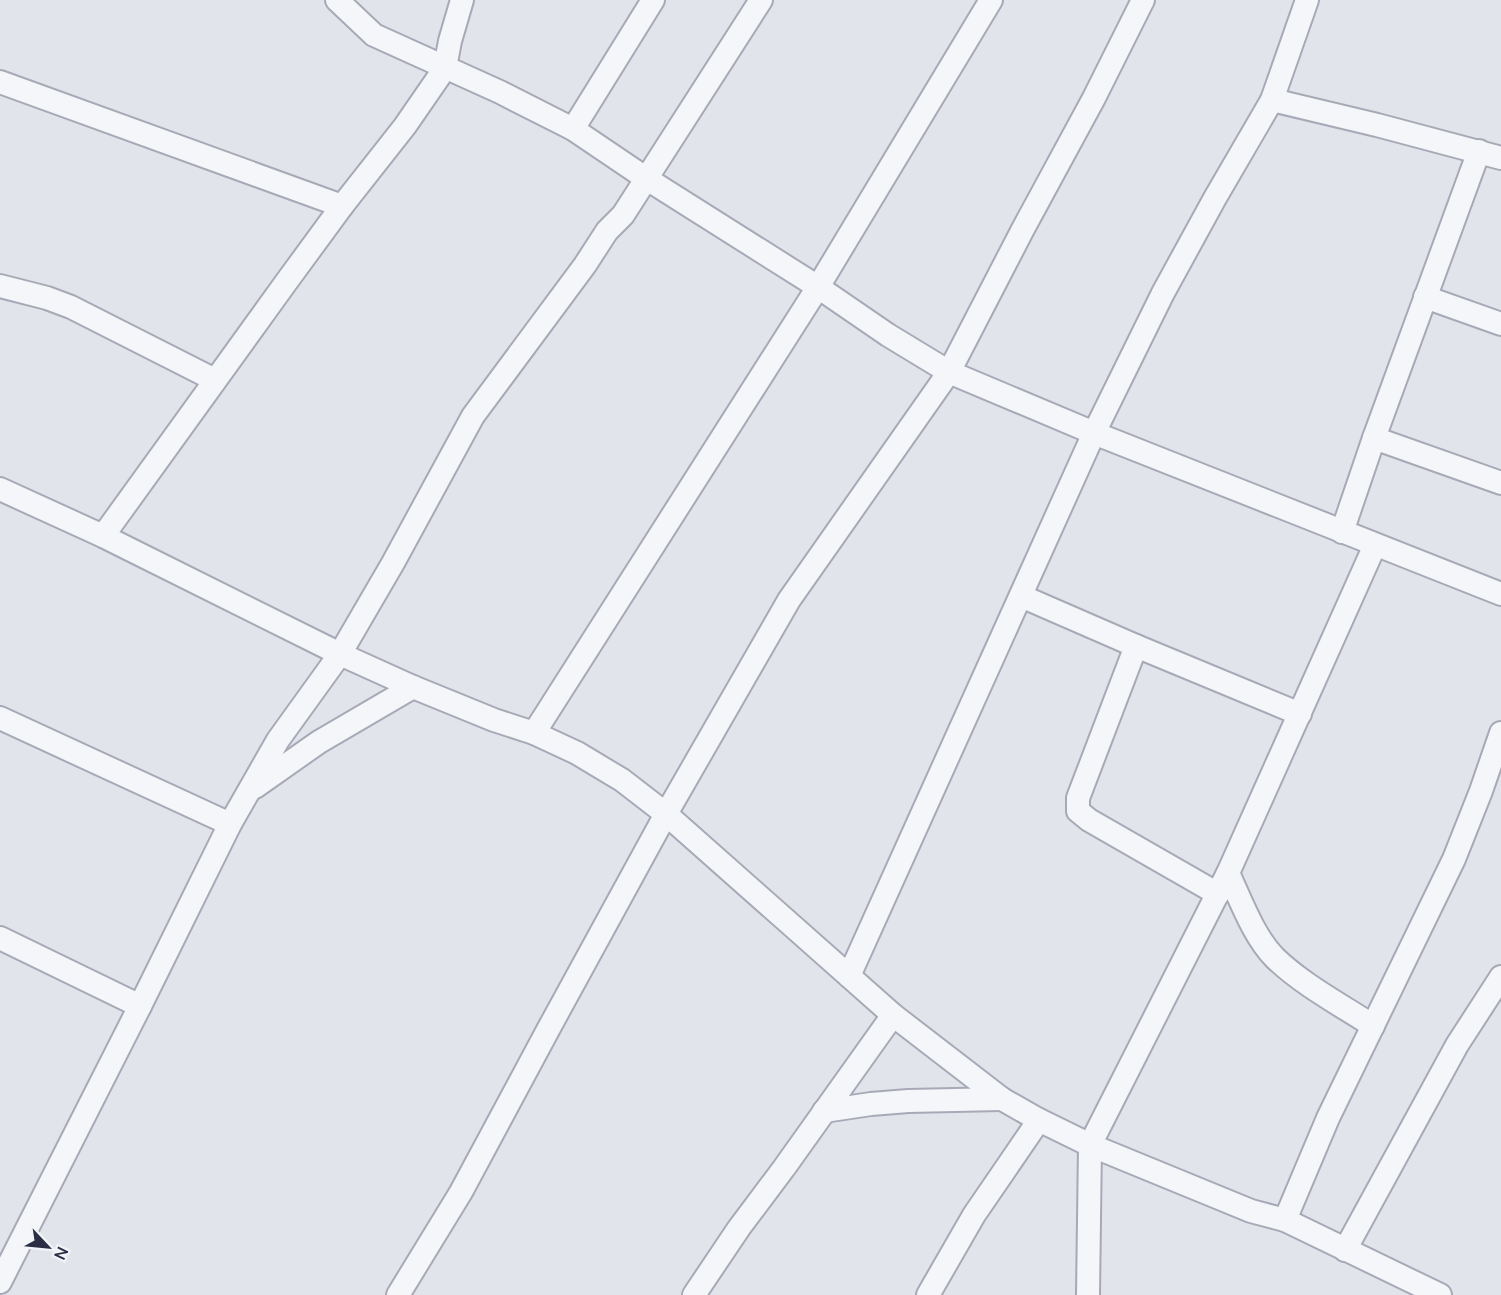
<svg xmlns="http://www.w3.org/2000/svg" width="1501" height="1295" font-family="'Nunito Sans',sans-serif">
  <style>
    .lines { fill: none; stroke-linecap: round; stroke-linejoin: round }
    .minor-casing { stroke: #a7aab6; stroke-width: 26 }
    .minor { stroke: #f5f6f9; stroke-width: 22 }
  </style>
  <rect width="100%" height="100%" fill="#e2e4eb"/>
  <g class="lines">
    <g class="minor-casing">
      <g id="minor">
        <path d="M337,0L374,35L500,92L573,129L647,179L818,287L888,335L949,372L1094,433L1501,594"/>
        <path d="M0,82L342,206"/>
        <path d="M1272,100L1377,125L1501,158"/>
        <path d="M573,129L653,0"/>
        <path d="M0,286L47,298L71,307L215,380"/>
        <path d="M1425,297L1501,324"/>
        <path d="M1374,438L1501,483"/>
        <path d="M0,489L103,536L340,654L413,687L494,720L534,733L577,753L622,780L666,814L893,1015L1002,1099L1039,1120L1090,1145L1251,1211L1285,1220L1440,1295"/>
        <path d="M1342,532L1374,438L1479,151"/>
        <path d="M103,536L287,281L342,206L405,126L445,68L450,41L462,0"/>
        <path d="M1021,596L1136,646L1300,714"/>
        <path d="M1136,646L1078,798V811L1089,820L1218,894"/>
        <path d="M0,718L230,824"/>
        <path d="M534,733L818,287L991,0"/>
        <path d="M255,787L319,742L413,687"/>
        <path d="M1228,873C1241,901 1254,937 1275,958C1303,985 1341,1005 1373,1026"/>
        <path d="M0,938L140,1006"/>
        <path d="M849,976L1094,433L1163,293L1215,198L1272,100L1307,0"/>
        <path d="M824,1111L871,1104L908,1101L1002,1099"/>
        <path d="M1285,1220L1328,1118L1454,859L1481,791L1501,733"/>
        <path d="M1345,1250L1457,1045L1501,977"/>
        <path d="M0,1282L140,1006L230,824L278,740L340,654L393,563L473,416L585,265L607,231L623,215L761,0"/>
        <path d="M398,1295L461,1192L549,1028L666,814L789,600L949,372L1023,229L1094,98L1143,0"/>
        <path d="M694,1295L739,1228L784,1168L893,1015"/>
        <path d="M928,1295L974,1215L1039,1120"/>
        <path d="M1088,1295L1090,1145L1228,873L1375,545"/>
      </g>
    </g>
    <use href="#minor" class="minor"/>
  </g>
  <g transform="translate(48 1247) rotate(116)" stroke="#f2f4f8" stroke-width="4.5" paint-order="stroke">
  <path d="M0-4.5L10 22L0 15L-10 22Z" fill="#2a2e44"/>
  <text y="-9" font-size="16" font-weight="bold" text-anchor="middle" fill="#2a2e44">N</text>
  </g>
</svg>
